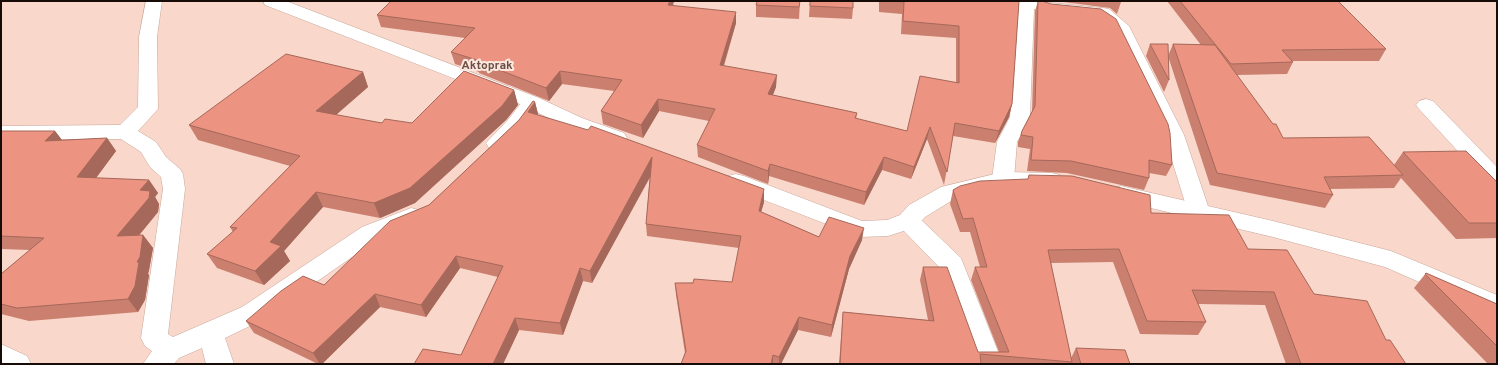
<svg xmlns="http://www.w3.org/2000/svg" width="1498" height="365" font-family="Overpass,sans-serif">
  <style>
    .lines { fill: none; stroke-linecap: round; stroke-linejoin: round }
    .street-casing { stroke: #c8a89b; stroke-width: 1 }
    .secondary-casing { stroke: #c8a89b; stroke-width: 1 }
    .street { fill: #fff; fill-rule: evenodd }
    .secondary { fill: #fff; fill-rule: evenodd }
    .wall { fill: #cb7f6f }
    .shaded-wall { fill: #a5685a }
    .building { fill: #ec9481; stroke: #a5685a }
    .labels { text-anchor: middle; stroke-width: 4; stroke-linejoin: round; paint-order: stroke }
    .quarter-label { font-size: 12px; font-weight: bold; fill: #6c5045; stroke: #fce8df }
  </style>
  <rect width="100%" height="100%" fill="#f9d7ca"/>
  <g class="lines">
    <g class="street-casing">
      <g id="street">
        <path d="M146,1H162L157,37L158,109L138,131L156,142L166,157L180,169L183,174L185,189L168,334L173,337L242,307L362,227L411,208L419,210L422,216L419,222L378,239L260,321L225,338L234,364H206L202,348L179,358L174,364H143L152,351L145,346L141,338L163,189L161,177L150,167L141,152L121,139L1,140V126L120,125L138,107L139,37Z"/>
        <path d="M1018,1H1043L1050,3L1103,8L1109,9L1129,26L1184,135L1210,212L1207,218L1199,220L1191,218L1188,212L1164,135L1113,29L1098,18L1048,13L1034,9L1030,117L1017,142L1014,179L1011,184L1003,186L995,184L992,179L997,142L1010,117Z"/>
        <path d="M532,96L539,98L542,102C533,115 517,139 504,147C499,150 494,149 489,148L486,143L507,121L525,98Z"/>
        <path d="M1426,99L1433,101L1497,167V187L1489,185L1419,109L1416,105L1419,101Z"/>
        <path d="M908,213L916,215L961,258L1003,364H975L941,269L900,227L896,221L900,215Z"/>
        <path d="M1,344L27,356L31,364H1Z"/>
      </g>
    </g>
    <g class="secondary-casing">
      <g id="secondary">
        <path d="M263,1H286L539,98L582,118L624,133L627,138L624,143L617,145L568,128L525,106L265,5Z"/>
        <path d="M1003,172L1052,173L1060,175L1063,180L1060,185L1052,187L1003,186L956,198L925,217L916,227L888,236L860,237L728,186L725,181L728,176L736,174L744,176L862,221L887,220L900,215L909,205L941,187Z"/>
        <path d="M1121,186L1273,221L1391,251L1497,295V316L1385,267L1273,237L1113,199L1110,194L1113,189Z"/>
      </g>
    </g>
    <use href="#street" class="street"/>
    <use href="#secondary" class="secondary"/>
  </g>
  <g class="wall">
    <path d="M391,1H674L673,6L736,23L724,66L776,87L773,95L857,113L856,119L907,131L956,82V38L901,34L902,14L879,12V1H1019L1012,104L1009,117L995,143L953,136L944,185L927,139L911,179L882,170L864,205L769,176L768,184L698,157L697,145L709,121L659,111L643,138L603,124L601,111L614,91L562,84L549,101L479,73V72L455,64L451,52L465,38L381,27L377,15Z"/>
    <path d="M800,1L799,19L756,17V5Z"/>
    <path d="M810,1L853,8L852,19L809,17Z"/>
    <path d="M1038,1L1172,165L1166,176L1149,173V178L1144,190L1067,173L1027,171L1030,149L1018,147V142L1022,131L1032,112L1035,11Z"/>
    <path d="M1056,1H1121V2L1117,14L1110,8Z"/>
    <path d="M1167,1H1338L1386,49L1379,61H1292L1293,62L1287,74L1237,75L1283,138L1394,165L1403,152L1497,182V238L1456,239L1401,178L1394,188L1330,189L1333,195L1325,208L1210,185L1168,56L1173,44L1201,45Z"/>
    <path d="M1150,44L1169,80L1164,92L1146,56Z"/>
    <path d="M363,72L368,87L336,115L382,123H412L514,90L518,105L506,120L415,203L380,218L323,207L284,251L290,261L264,285L217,268L207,254L233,232L230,227L290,166L198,140L189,125Z"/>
    <path d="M535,102L538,114V115L764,202L761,212L819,237L862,240L849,269L831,337L798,330L781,364H681L685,353L676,295L675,283L732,282L739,248L647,236L646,224L650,175L592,283L583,281L563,335L519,330L503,364H414L461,355L498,277L460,268L426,317L380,307L322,364H318L254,333L246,321L324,285L429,205L519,120Z"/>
    <path d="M1,131H55L62,140L107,138L116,151L96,178L149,180L158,193L155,197L159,204L158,212L139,235H143L153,248L149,270L148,274L149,275L145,300L138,312L29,321L1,314V274L30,250L1,249Z"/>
    <path d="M1029,175L1151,213L1248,249L1314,294L1386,340L1406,364H1286L1265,305L1198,304L1206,322L1198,335L1140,334L1113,262L1051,263L1071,358L1076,348L1130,364H839L843,312L928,320L920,280L923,267L978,352H999L971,280L975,267H980L970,232H960L950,204L953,190L1028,179Z"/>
    <path d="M1426,273L1497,304V364H1488L1414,288Z"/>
  </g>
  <g class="shaded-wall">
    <path d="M670,1H674L669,17L668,5Z"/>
    <path d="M736,12V23L720,77V65Z"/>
    <path d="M560,71L562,84L549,101L546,88Z"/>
    <path d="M363,72L368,87L323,126L316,111Z"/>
    <path d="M777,75L776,87L768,106V94Z"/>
    <path d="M514,90L518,105L506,120L415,203L380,218L374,203Z"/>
    <path d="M658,99L659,111L643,138L641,125Z"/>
    <path d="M535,102L538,114L530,124L528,112Z"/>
    <path d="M1012,104L1009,117L995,143L999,131Z"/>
    <path d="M930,127L927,139L911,179L914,167Z"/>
    <path d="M55,131L65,144L45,141Z"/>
    <path d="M107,138L116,151L87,190L77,177Z"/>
    <path d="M652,157L654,170L592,283L590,271Z"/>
    <path d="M884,157L882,170L864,205L866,192Z"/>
    <path d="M770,164L769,176L768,184V171Z"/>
    <path d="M149,180L158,193L155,197L159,204L158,212L127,250L117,236L140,190Z"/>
    <path d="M764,189V202L758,223L759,211Z"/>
    <path d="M316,192L323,207L284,251L290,261L264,285L255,271L270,242Z"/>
    <path d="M864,228L862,240L849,269L831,337L832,325L850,256Z"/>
    <path d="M143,235L153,248L149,270L148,274L149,275L145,300L138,312L128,299Z"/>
    <path d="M456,256L460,268L426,317L421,305Z"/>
    <path d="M580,268L583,281L563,335L560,323Z"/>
    <path d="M375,294L380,307L322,364H320L313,353Z"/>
    <path d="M799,317L798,330L781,364H779V357Z"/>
    <path d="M515,318L519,330L503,364H493Z"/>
    <path d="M773,355V364H771Z"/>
  </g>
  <g class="building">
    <path d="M391,1H670L668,5L736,12L720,65L777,75L768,94L857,113L855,118L907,131L920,76L959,83V26L903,21L904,2L892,1H1019L1012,104L999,131L955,123L947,172L930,127L914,167L884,157L866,192L770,164L768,171L697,145L715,109L658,99L641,125L601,111L622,80L560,71L546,88L476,61L477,60L451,52L475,28L377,15Z"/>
    <path d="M757,1H800L799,7L756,5Z"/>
    <path d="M810,1H853V8L810,6Z"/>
    <path d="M1038,1H1042L1051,4L1101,9L1116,19L1168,124L1170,133L1172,165L1149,160V178L1071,161L1031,160L1033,137L1021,135L1022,131L1035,106Z"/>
    <path d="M1180,1H1338L1386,49L1282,50L1293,62L1231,64Z"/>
    <path d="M1150,44H1168L1169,80Z"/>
    <path d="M1173,44L1215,45L1273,124H1276L1283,138L1369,137L1403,175L1324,177L1333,195L1217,173Z"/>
    <path d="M286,54L363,72L316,111L382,123L385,119L412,123L464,71L514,90L502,106L410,188L374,203L316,192L270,242L281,246L255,271L207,254L237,228L230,227L300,156L189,125Z"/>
    <path d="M533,101L535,102L528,112L588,130L591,126L764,189L759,211L819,237L829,217L864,228L850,256L832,325L799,317L779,357L773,355L771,364H681L686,351L675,283H693L694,279L732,282L741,236L646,224L652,157L590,271L580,268L560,323L515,318L493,364H414L423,349L461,355L503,266L456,256L421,305L375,294L313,353L246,321L281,291L303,276L324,285L390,221L429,205L519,120Z"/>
    <path d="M1,131H55L45,141L107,138L77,177L149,180L140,190L150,191L149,198L117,236L143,235L140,257L137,262H139L135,286L128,299L17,308L1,304V274L44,238L1,236Z"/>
    <path d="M1466,151L1497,182V223H1469L1403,152Z"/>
    <path d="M1029,175L1072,176L1150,195L1151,213L1229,215L1248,249L1287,250L1314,294L1367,301L1386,340H1390L1406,364H1301L1274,292L1192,290L1206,322L1147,321L1119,249L1048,250L1072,362L980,354L981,364H840L843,312L934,321L923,267H947L978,352H1009L975,267H987L973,218L963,219L953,190L960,186L980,181L1028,179Z"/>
    <path d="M1426,273L1497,304V346L1425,274Z"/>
    <path d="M1076,348L1125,350L1130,364H1081Z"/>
  </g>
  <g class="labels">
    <g class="quarter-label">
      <text x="487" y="69">Aktoprak</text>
    </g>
  </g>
  <rect width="1498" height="365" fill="none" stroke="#160b07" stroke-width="4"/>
</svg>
